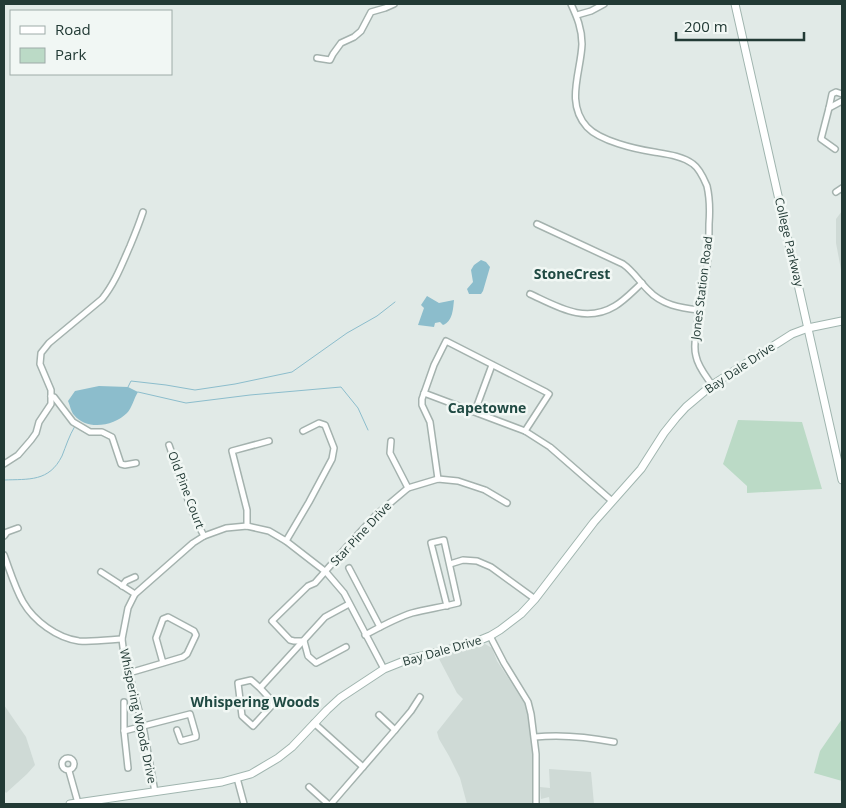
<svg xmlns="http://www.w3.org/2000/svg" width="846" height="808" font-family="'Open Sans',sans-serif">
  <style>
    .built { fill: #cfdad6 }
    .green { fill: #bbdac6 }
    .water { fill: #8cbdcc }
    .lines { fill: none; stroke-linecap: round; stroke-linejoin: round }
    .stream { stroke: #8cbdcc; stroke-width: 1 }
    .street-casing { stroke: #a4b2ae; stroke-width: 8 }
    .secondary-casing { stroke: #a0b5af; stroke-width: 9 }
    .street { stroke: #fff; stroke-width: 5 }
    .secondary { stroke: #fff; stroke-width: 7 }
    .labels { text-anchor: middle; stroke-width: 5; stroke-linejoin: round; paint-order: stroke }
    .street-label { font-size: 12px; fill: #223a35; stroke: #f1f7f4 }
    .neighbourhood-label { font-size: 14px; font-weight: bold; fill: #204a43; stroke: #f1f7f4 }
  </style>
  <rect width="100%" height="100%" fill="#e1eae7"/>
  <g class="built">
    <path d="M842,211V275L836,243V219Z"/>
    <path d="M485,644L492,648L497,661L518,693L528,702L535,737L536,804H467L460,778L449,756L439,739L437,732L463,699L457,693L438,657Z"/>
    <path d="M4,705L26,737L35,765L27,774L6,793L4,790Z"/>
    <path d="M549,769L591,772L594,804H550L549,797L541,799L540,787L550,788Z"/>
  </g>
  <g class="green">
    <path d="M738,420L802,422L822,489L747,493V486L723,464Z"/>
    <path d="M842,719V781L814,773L820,751Z"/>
  </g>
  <g class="water">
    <path d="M481,260L486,262L490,267L483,291L481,294H469L467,289L473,282L471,270L474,265Z"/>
    <path d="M427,296L439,303L454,300C453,309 453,321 443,325L440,322L435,323L434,327L418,325L424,308L421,305Z"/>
    <path d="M99,386L128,387L138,392C134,398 132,408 127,413C114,426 87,431 74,415C71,412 70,405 68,401L75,391Z"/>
  </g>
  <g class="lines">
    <g class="stream">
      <path d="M128,387L131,381L166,385L195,390L235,384L292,372L347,333L377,316L395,302"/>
      <path d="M138,392L186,403L250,395L341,387L358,408L368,430"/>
      <path d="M4,480C29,479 49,482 62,456C66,446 69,436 75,426"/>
    </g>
    <g class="street-casing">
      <g id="street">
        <path d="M571,4C577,17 582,29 582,44C581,72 565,103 587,127C600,141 635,149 654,152C666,154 683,156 693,164C700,169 704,179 707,186C710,199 710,211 709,224C709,238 709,252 707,266C704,286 699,306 697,326C696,336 693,346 696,356C698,367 706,376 712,385"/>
        <path d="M577,15L591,11L604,4"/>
        <path d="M317,58L330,60L333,54L341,43L354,37L361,31L371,12L385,8L394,4"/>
        <path d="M829,108L832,94L836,92L842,94"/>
        <path d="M835,149L821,139L829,108L842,101"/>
        <path d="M836,192L842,188"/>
        <path d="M537,224L623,264C633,271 639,281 648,290C662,305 680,308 699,310"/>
        <path d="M530,294C558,307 585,324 615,306C625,300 633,291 642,283"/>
        <path d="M424,393L525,431L550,447L612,501"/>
        <path d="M51,396L54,397L73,422L90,432H102L112,437L121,464L125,465L136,463"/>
        <path d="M475,411L492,365"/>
        <path d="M391,441L390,453L408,488"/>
        <path d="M169,445L194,517L204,536"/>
        <path d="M4,464L18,455L31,440L36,433L39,422L51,404V390L40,364L41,353L49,343L102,299C115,283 122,264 130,246C135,234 139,224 143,212"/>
        <path d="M438,479L430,422L422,405V399L434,365L446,341L546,392L549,394L525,431"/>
        <path d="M247,526V510L232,451L269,441"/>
        <path d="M4,536L7,532L18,528"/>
        <path d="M286,541L309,502L332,459L334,448L325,425L319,423L303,431"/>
        <path d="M4,555C10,571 15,588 23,602C34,621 57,638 79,641C93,642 108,640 122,639"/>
        <path d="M450,564L463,560L477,561L491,567L535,599"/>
        <path d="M349,568L380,627"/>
        <path d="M101,572L135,594"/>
        <path d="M122,586L126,581L135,577"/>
        <path d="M365,635C380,627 396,618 412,613C427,609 443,607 458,603L444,540L431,543L447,606"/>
        <path d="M490,636L504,663L528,702L531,714L536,754V804"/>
        <path d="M304,641H294L290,640L272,621L308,586L315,583L352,541L376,515L408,488L438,479L458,481L485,490L507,503"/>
        <path d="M304,641L308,656L316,663L346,647"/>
        <path d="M129,673L163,663L156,638L163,619L168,617L194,631L196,635L187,654L183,657L163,663"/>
        <path d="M260,688L274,703L253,726L242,716L238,683L251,680L260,688L325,617L349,604"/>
        <path d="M124,702V731L128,768"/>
        <path d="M379,715L395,730"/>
        <path d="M314,723L363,767"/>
        <path d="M124,731L190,714L196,735V737L181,741L177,730"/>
        <path d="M535,737C562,734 588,737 614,742"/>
        <circle cx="68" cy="764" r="6"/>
        <path d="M69,771L78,803"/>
        <path d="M237,778L244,804"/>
        <path d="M309,787L328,804"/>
        <path d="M155,792L143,726L124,655L122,639L128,608L135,594L193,543L204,536L226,528L247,526L269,531L286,541L326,572L344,593L384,669"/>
        <path d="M331,804L395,730L411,711L420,697"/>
      </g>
    </g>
    <g class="secondary-casing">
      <g id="secondary">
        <path d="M735,4L842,480"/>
        <path d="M70,804L222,782L251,774L278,758L292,747L327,710L340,698L384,669L409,659L468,645L490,636L500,630L521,614L535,599L594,522L641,469L664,433L676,418L686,407L712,385L792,334L808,328L842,321"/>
      </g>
    </g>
    <use href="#street" class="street"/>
    <use href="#secondary" class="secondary"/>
  </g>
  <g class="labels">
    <g class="street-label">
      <text transform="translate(789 242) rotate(77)" y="4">College Parkway</text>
      <text transform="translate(702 288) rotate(-83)" y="4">Jones Station Road</text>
      <text transform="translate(740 368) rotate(-34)" y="4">Bay Dale Drive</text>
      <text transform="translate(186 490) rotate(69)" y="4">Old Pine Court</text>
      <text transform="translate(361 534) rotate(-47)" y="4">Star Pine Drive</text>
      <text transform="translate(442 651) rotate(-16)" y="4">Bay Dale Drive</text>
      <text transform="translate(138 716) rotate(78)" y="4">Whispering Woods Drive</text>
    </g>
    <g class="neighbourhood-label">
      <text x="572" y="279">StoneCrest</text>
      <text x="487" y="413">Capetowne</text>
      <text x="255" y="707">Whispering Woods</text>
    </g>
  </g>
  <rect width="846" height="808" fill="none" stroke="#223a35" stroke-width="10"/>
  <rect x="10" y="10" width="162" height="65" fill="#f1f7f4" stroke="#9eaba8"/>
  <rect x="20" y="26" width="25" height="8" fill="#ffffff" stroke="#9eaba8"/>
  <text x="55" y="35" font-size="15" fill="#223a35">Road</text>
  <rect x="20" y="48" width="25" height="15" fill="#bbdac6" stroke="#9eaba8"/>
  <text x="55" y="60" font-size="15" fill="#223a35">Park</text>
  <path d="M676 32v8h128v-8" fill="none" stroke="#223a35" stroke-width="2.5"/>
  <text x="684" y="32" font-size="15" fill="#223a35" stroke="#f1f7f4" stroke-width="4" paint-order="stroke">200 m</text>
</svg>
